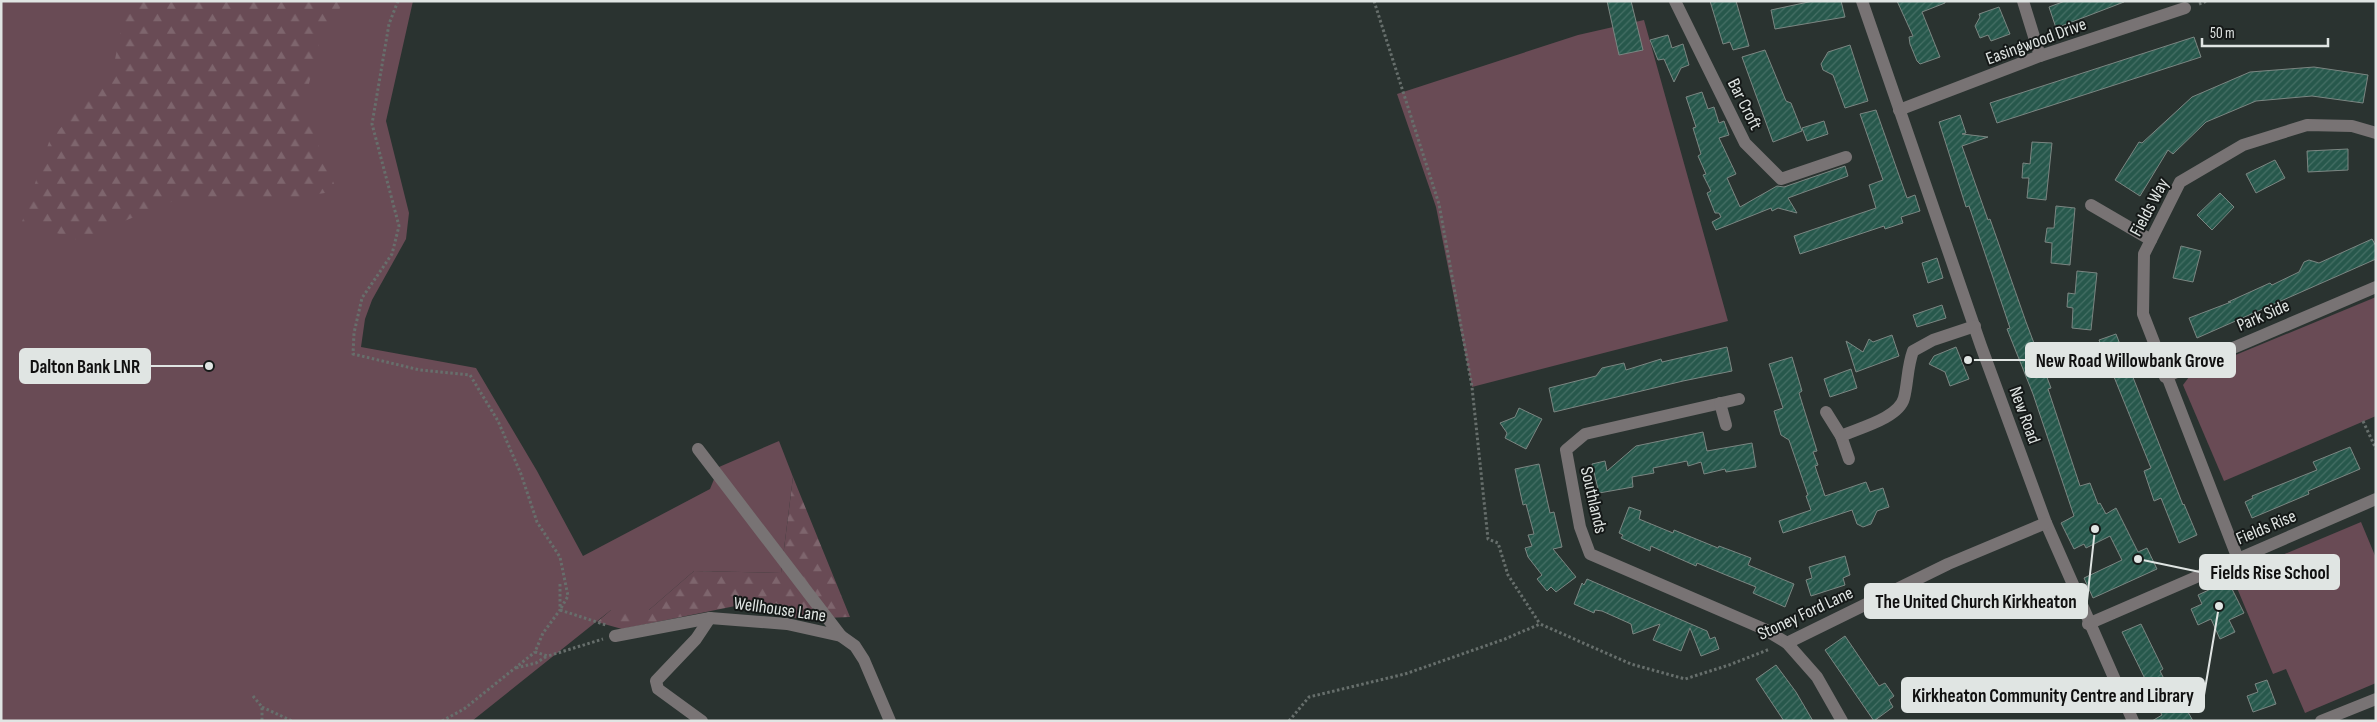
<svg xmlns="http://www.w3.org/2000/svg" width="2377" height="722" font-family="'Sofia Sans Condensed',sans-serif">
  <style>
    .green { fill: #694b55 }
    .forest { fill: url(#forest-firs) }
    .building { fill: url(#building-hatch); stroke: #7b8682 }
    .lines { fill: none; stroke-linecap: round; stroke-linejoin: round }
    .path { stroke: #676f6c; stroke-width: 3; stroke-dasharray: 2.5 2.5; stroke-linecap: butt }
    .minor { stroke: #787374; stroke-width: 12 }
    .labels { text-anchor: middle; stroke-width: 4; stroke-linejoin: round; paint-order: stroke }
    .street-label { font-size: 18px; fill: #e0e5e3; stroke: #151918 }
    .leader { fill: none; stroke: #e0e5e3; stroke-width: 2 }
    .callout-dot { fill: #e0e5e3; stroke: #151918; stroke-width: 2 }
    .callout { fill: #e0e5e3; stroke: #e0e5e3; stroke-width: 2 }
    .callout-label { font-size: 19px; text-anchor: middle; font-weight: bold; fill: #111 }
  </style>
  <defs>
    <pattern id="forest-firs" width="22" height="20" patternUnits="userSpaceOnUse" patternTransform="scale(1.25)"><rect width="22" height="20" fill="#694b55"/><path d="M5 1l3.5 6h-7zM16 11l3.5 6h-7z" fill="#7e656d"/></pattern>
    <pattern id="building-hatch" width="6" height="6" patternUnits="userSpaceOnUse" patternTransform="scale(1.25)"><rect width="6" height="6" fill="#27584c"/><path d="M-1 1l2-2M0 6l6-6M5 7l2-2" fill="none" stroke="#467066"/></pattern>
  </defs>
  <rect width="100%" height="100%" fill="#2a3330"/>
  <g class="green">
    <path d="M1,1H413L386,121L409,213L406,239L372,300L365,319L361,347L476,368L537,471L583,556L710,489L719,467L779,441L793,477L781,573L694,571L649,610H611L472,721H1Z"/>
    <path d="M1644,20L1728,321L1472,387L1436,207L1397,94L1578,35Z"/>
    <path d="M2376,297V416L2224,481L2183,385L2192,373Z"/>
    <path d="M2361,522L2376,558V683L2305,713L2286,669L2273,674L2232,576Z"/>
  </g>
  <g class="forest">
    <path d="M127,1H345L321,35L303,108L337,191L281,200L183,197L78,240L22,222L50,139L112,74Z"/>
    <path d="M793,477L850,617L799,619L750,603L622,629L597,622L611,610H649L694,571L781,573Z"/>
  </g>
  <g class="building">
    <path d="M1607,1H1631L1643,50L1619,55Z"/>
    <path d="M1710,1H1736L1749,46L1733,50L1730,42L1723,44Z"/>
    <path d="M1813,1H1841L1845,17L1775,29L1771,10Z"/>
    <path d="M1897,1H1945V3L1922,12L1940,57L1920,64L1917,61L1910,44L1909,37L1913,36Z"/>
    <path d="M2065,1H2124V2L2056,28L2049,7Z"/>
    <path d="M1999,7L2010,34L1991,41L1988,35L1980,38L1975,26L1980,17L1979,14Z"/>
    <path d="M1668,35L1672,48L1683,44L1689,65L1681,68L1674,82L1664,59L1658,60L1650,40Z"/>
    <path d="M2194,37L2201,57L1997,123L1990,103Z"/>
    <path d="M1850,45L1868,101L1845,108L1833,75L1823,70L1821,64L1828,52Z"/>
    <path d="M1765,50L1786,101L1791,103L1802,131L1773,142L1742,57Z"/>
    <path d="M2314,67L2368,75L2363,103L2312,96L2256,101L2206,122L2173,154L2168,150L2140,196L2115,180L2139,142L2142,143L2192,97L2250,72Z"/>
    <path d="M1702,92L1708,109L1714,107L1719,123L1724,121L1729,135L1719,138L1736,174L1727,178L1740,207L1777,186L1784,187L1845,166L1848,176L1788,198L1797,213L1778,208L1772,211L1771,208L1716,230L1712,222L1721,217L1719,213H1715L1707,193L1711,191L1703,175L1706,174L1698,156L1701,154L1693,128L1696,127L1686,97Z"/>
    <path d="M1876,110L1907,198L1915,195L1920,211L1901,217L1903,223L1885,229L1884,226L1800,254L1794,236L1876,208L1869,185L1883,180L1860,114Z"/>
    <path d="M1960,115L1966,133L1962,134L1988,137L1962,146L1988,220L1990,219L2026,322L2051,388L2048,389L2080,486L2090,483L2098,504L2100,503L2106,514L2116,508L2138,552L2147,548L2157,569L2093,598L2084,578L2122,560L2110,536L2086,548L2084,544L2074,549L2061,523L2074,516L2033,394L2007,329L2010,328L1969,206L1966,207L1939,122Z"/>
    <path d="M1824,121L1828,134L1807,141L1802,128Z"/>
    <path d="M2032,142L2052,143L2046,200L2027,198L2029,178H2022L2023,163L2030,164Z"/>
    <path d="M2348,149V170L2308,172L2307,151Z"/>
    <path d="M2275,160L2285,178L2256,193L2246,174Z"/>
    <path d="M2220,193L2234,207L2212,230L2197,215Z"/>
    <path d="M2056,206L2075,208L2070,265L2051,263L2052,243L2045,242L2047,228H2054Z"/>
    <path d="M2372,239L2376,246V259L2197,338L2189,318L2231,302H2228L2270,283L2272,285L2299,272L2304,262L2309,260L2319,263Z"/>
    <path d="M2181,246L2201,251L2193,282L2173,278Z"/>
    <path d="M1937,258L1943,278L1928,283L1922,263Z"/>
    <path d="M2077,271L2097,273L2091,330L2072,328L2073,308L2067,307L2068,293L2075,294Z"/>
    <path d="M1942,305L1946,318L1917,327L1913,315Z"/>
    <path d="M2116,334L2183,505L2184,504L2197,535L2179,543L2161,498L2154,501L2144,471L2151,468L2099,340Z"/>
    <path d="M1892,335L1899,356L1856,372L1846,341L1863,352L1869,339L1873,342Z"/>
    <path d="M1727,347L1732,371L1683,381L1554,412L1549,388L1596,376L1602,368L1624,363L1626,370L1661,359L1662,362Z"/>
    <path d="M1956,347L1969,379L1950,386L1945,372L1929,364L1934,356Z"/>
    <path d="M1792,357L1802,391L1799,393L1817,451L1813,452L1818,465L1815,466L1825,496L1866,482L1870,492L1883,488L1889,507L1877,511L1871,524L1863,527L1857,524L1852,510L1783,533L1779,521L1811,510L1806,496L1808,495L1789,440L1781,435L1774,411L1783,408L1769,364Z"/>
    <path d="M1851,369L1857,388L1830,397L1824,379Z"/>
    <path d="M1519,408L1542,419L1526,449L1505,438L1507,433L1500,423L1515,417Z"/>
    <path d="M1703,432L1707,451L1752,443L1756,467L1726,472L1725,469L1704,474L1701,462L1688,466L1687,461L1653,468L1654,473L1632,477L1633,487L1599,493L1592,464L1605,461L1607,471L1636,446Z"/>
    <path d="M2350,447L2360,469L2308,491L2309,494L2252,518L2245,502L2253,498L2252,496L2317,470L2313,462Z"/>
    <path d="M1539,464L1550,513L1554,512L1562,547L1553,549L1576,577L1556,592L1551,587L1547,591L1537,579L1542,575L1528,557L1525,548L1532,546L1528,535L1534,534L1526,504L1523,505L1515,469Z"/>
    <path d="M1629,507L1641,511L1639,519L1673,533L1674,530L1718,548L1719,546L1751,558L1748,565L1794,584L1785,607L1753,593L1756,587L1726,575L1697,563L1696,566L1651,546L1650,551L1621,538L1623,535L1619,533Z"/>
    <path d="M1845,556L1850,575L1843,578L1845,585L1811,596L1806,580L1812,578L1809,567Z"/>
    <path d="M2226,577L2244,613L2229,620L2235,632L2220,639L2211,619L2198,625L2191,609L2202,604L2198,595L2213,588L2210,584Z"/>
    <path d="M1587,579L1707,631L1710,639L1715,637L1719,649L1701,656L1690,628L1681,651L1653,640L1660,624L1633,634L1631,624L1602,611L1595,610L1594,613L1574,604L1582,583L1584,585Z"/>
    <path d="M2141,624L2163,669L2160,671L2178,706L2183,703L2193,721H2152L2162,715L2148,690L2150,689L2122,632Z"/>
    <path d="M1845,636L1879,686L1885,683L1894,696L1889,700L1893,707L1874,721L1825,650Z"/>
    <path d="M1776,665L1796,692L1813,721H1784L1756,679Z"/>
    <path d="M2267,680L2276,704L2253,712L2247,696L2258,692L2255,684Z"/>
  </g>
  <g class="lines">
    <g class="path">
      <path d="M398,1L389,24L372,124L399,226L392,254L362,298L354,333L353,354L420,370L470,375L498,421L521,474L537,522L560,557L568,596L560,610L606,625"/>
      <path d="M1374,1L1439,204L1472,387L1488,539L1498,543L1508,575L1540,624"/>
      <path d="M2199,4L2207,1"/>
      <path d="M2363,421L2376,449"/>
      <path d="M560,584V610L543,633L535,652L548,656L603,639"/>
      <path d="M516,668L536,663L547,656"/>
      <path d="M253,696L262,707V721"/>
      <path d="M262,707L292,721"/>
      <path d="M442,721L464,709L535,652"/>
      <path d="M1289,721L1309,697L1405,674L1505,639L1540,624L1631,664L1685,679L1729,665L1770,649"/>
    </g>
    <g class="minor">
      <path d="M1675,1L1745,143L1781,179L1846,157"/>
      <path d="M1862,1L1981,346L2046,523L2133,721"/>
      <path d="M2023,1L2040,56"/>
      <path d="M1899,110L2040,56L2185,8"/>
      <path d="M2091,205L2151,240"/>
      <path d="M2165,377L2376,287"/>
      <path d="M1739,399L1585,434L1566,450L1580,527L1590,554L1764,629L1787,643L1817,677L1842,721"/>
      <path d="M1720,403L1726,425"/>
      <path d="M1826,412L1841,436L1849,459"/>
      <path d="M1841,436C1859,428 1899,418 1904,398C1908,382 1907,368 1913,351L1933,340L1975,326"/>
      <path d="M698,449L841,636"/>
      <path d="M2238,559L2143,314L2144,254L2180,182L2243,145L2307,125L2352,126L2376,133"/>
      <path d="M2088,624L2376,499"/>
      <path d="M615,636L710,618L787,624L841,636L855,646L864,660L890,721"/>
      <path d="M1787,643L1948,564L2046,523"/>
      <path d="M702,721L658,689L656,681L696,639L710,618"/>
      <path d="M2321,721L2376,699"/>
    </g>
  </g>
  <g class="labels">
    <g class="street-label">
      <text transform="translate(2036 41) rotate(-20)" y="6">Easingwood Drive</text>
      <text transform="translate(1745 104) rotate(63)" y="6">Bar Croft</text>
      <text transform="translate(2149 207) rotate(-62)" y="6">Fields Way</text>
      <text transform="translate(2263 315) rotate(-23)" y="6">Park Side</text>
      <text transform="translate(2025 415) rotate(70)" y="6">New Road</text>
      <text transform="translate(1594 500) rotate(77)" y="6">Southlands</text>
      <text transform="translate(2266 527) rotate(-23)" y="6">Fields Rise</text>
      <text transform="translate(780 609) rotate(8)" y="6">Wellhouse Lane</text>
      <text transform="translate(1805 613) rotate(-25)" y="6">Stoney Ford Lane</text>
    </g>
  </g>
  <path class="leader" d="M1968 360L2026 360M209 366L150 366M2138 559L2200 572M2095 529L2087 601M2219 606L2204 695"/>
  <g class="callout-dot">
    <circle cx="1968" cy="360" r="5"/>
    <circle cx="209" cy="366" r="5"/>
    <circle cx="2138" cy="559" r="5"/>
    <circle cx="2095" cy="529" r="5"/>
    <circle cx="2219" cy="606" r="5"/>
  </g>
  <g class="callout">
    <rect x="2026" y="343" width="209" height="34" rx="5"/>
    <rect x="20" y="349" width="130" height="34" rx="5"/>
    <rect x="2200" y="555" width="139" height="34" rx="5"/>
    <rect x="1865" y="584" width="222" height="34" rx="5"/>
    <rect x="1902" y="678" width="302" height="34" rx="5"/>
  </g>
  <g class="callout-label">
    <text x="2130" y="367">New Road Willowbank Grove</text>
    <text x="85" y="373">Dalton Bank LNR</text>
    <text x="2270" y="579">Fields Rise School</text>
    <text x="1976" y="608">The United Church Kirkheaton</text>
    <text x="2053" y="702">Kirkheaton Community Centre and Library</text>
  </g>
  <rect width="2377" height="722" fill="none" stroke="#e0e5e3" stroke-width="5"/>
  <path d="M2202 38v8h126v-8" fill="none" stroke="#e0e5e3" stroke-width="2.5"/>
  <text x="2210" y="38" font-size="15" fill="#e0e5e3" stroke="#151918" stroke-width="4" paint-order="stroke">50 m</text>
</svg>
